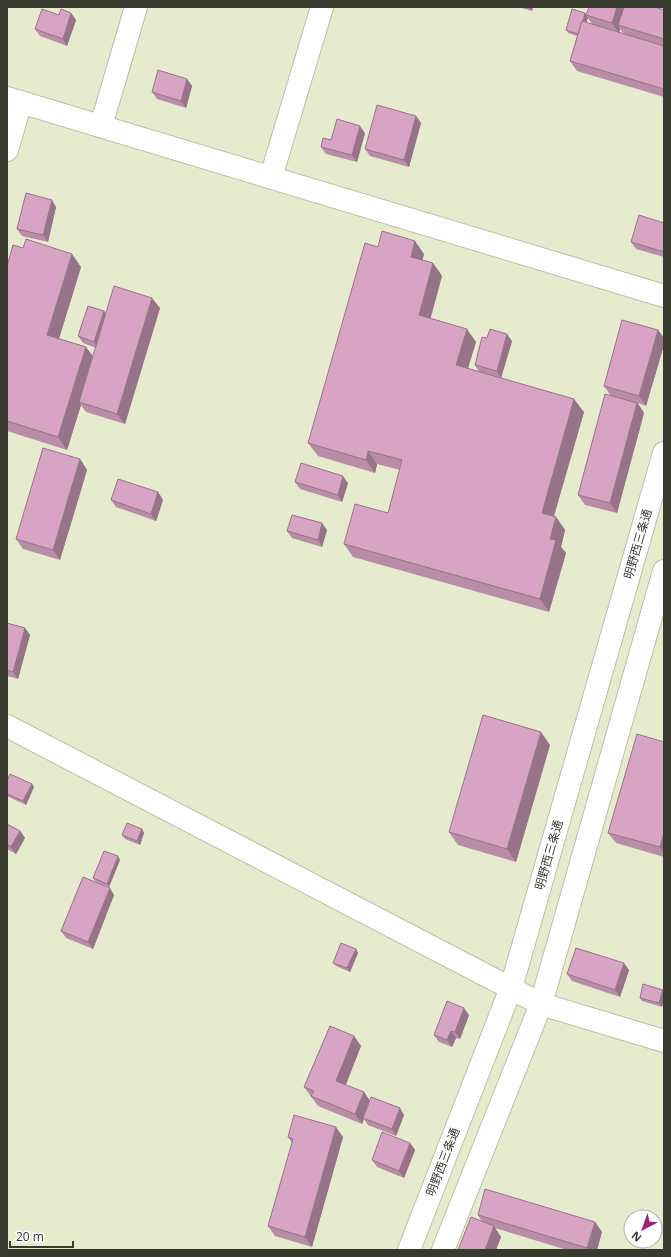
<svg xmlns="http://www.w3.org/2000/svg" width="671" height="1257" font-family="'Open Sans','Noto Sans JP',sans-serif">
  <style>
    .lines { fill: none; stroke-linecap: round; stroke-linejoin: round }
    .minor-casing { stroke: #bcc0a3; stroke-width: 24 }
    .minor { stroke: #fff; stroke-width: 22 }
    .wall { fill: #b98da8; fill-rule: evenodd }
    .shaded-wall { fill: #967388 }
    .building { fill: #d7a4c3; stroke: #967388 }
    .labels { text-anchor: middle; stroke-width: 4; stroke-linejoin: round; paint-order: stroke }
    .street-label { font-size: 12px; fill: #383a2e; stroke: #fff }
  </style>
  <rect width="100%" height="100%" fill="#e7ebce"/>
  <g class="lines">
    <g class="minor-casing">
      <g id="minor">
        <path d="M7,98L664,296"/>
        <path d="M101,126L136,7"/>
        <path d="M7,150L21,102"/>
        <path d="M271,177L322,7"/>
        <path d="M7,726L541,1004L664,1041"/>
        <path d="M409,1250L511,988L664,453"/>
        <path d="M443,1250L541,1004L664,571"/>
      </g>
    </g>
    <use href="#minor" class="minor"/>
  </g>
  <g class="wall">
    <path d="M518,7H533L532,11Z"/>
    <path d="M664,10V97L577,71L570,61L577,36L568,33L566,30L585,13L586,15ZM588,18L592,24L586,22ZM620,29L624,34L619,32Z"/>
    <path d="M59,15L76,20L67,46L40,36L35,29Z"/>
    <path d="M187,79L192,86L186,108L157,99L152,92Z"/>
    <path d="M416,116L421,123L409,167L370,156L365,149Z"/>
    <path d="M365,133L357,162L326,154L321,147Z"/>
    <path d="M56,207L48,242L22,236L17,229Z"/>
    <path d="M664,223V257L636,249L631,242Z"/>
    <path d="M378,247L424,254L422,260L433,263L442,276L430,318L476,342L468,368L479,372L475,365L487,338L512,341L501,378L584,412L554,516L556,517L565,530L561,547L566,553L549,612L353,557L344,544L388,513L400,470L377,464L375,473L318,456L308,443Z"/>
    <path d="M7,266L81,267L59,339L86,347L93,356L96,348L83,343L78,336L104,311L106,314L160,308L125,424L86,412L81,405L67,450L7,431Z"/>
    <path d="M658,330L664,338V345L646,406L638,403L644,413L617,513L585,505L578,495L611,396L604,386Z"/>
    <path d="M80,459L87,470L60,560L23,549L16,539Z"/>
    <path d="M295,482L348,483L342,502L300,489Z"/>
    <path d="M158,492L163,500L156,521L116,507L111,500Z"/>
    <path d="M327,530L322,547L292,538L287,531Z"/>
    <path d="M7,623L25,628L30,635L18,679L7,676Z"/>
    <path d="M664,742V857L616,843L608,833Z"/>
    <path d="M550,745L516,862L458,845L449,832Z"/>
    <path d="M7,781L32,784L34,787L26,805L7,796Z"/>
    <path d="M7,824L20,831L25,838L16,854L7,849Z"/>
    <path d="M142,829L144,833L140,845L125,839L122,835Z"/>
    <path d="M120,860L109,887L95,881L93,878Z"/>
    <path d="M114,895L93,949L66,938L61,931Z"/>
    <path d="M356,949L358,953L350,972L336,966L333,963Z"/>
    <path d="M629,970L620,997L572,981L567,974Z"/>
    <path d="M663,990L664,991V999L662,1007L642,1001L640,998Z"/>
    <path d="M469,1015L460,1039L456,1038L452,1047L439,1042L434,1035Z"/>
    <path d="M354,1036L361,1046L346,1085L364,1092L370,1101L404,1115L396,1136L368,1125L364,1119L362,1124L318,1106L304,1087Z"/>
    <path d="M288,1137H343L312,1247L275,1236L268,1226L292,1143Z"/>
    <path d="M410,1143L415,1150L404,1178L377,1167L372,1160Z"/>
    <path d="M478,1215L595,1222L602,1232L597,1250H567L495,1228L501,1237L496,1250H458L482,1222Z"/>
  </g>
  <g class="shaded-wall">
    <path d="M529,7H533L532,11Z"/>
    <path d="M617,7H627L618,25L620,29L619,33L612,23Z"/>
    <path d="M71,13L76,20L67,46L63,39Z"/>
    <path d="M585,13L588,18L581,37L579,34Z"/>
    <path d="M187,79L192,86L186,108L181,101Z"/>
    <path d="M416,116L421,123L409,167L404,160Z"/>
    <path d="M360,126L365,133L357,162L352,155Z"/>
    <path d="M52,200L56,207L48,242L43,235Z"/>
    <path d="M415,241L424,254L420,270L411,257Z"/>
    <path d="M72,254L81,267L56,348L47,335Z"/>
    <path d="M433,263L442,276L428,328L419,315Z"/>
    <path d="M152,298L160,308L125,424L117,414Z"/>
    <path d="M104,311L109,318L99,349L94,342Z"/>
    <path d="M467,329L476,342L465,378L456,365Z"/>
    <path d="M658,330L664,338V345L646,406L639,396Z"/>
    <path d="M507,334L512,341L501,378L497,371Z"/>
    <path d="M86,347L95,360L79,402L81,405L67,450L58,437Z"/>
    <path d="M574,399L584,412L551,526L542,513Z"/>
    <path d="M637,403L644,413L617,513L610,503Z"/>
    <path d="M368,451L377,464L375,473L366,460Z"/>
    <path d="M80,459L87,470L60,560L53,550Z"/>
    <path d="M343,476L348,483L342,502L338,495Z"/>
    <path d="M158,492L163,500L156,521L151,514Z"/>
    <path d="M556,517L565,530L561,547L566,553L549,612L540,599L550,539Z"/>
    <path d="M322,523L327,530L322,547L318,540Z"/>
    <path d="M25,628L30,635L18,679L13,672Z"/>
    <path d="M541,732L550,745L516,862L507,849Z"/>
    <path d="M32,784L34,787L26,805L23,801Z"/>
    <path d="M142,829L144,833L140,845L137,841Z"/>
    <path d="M20,831L25,838L16,854L11,847Z"/>
    <path d="M664,832V854L660,847Z"/>
    <path d="M118,856L120,860L109,887L107,884Z"/>
    <path d="M110,888L114,895L93,949L88,942Z"/>
    <path d="M356,949L358,953L350,972L347,968Z"/>
    <path d="M624,963L629,970L620,997L615,990Z"/>
    <path d="M663,990L664,991V999L662,1007L659,1003Z"/>
    <path d="M464,1008L469,1015L460,1039L455,1032Z"/>
    <path d="M451,1031L456,1038L452,1047L447,1040Z"/>
    <path d="M354,1036L361,1046L343,1091L336,1081Z"/>
    <path d="M364,1092L371,1103L363,1118L364,1119L362,1124L355,1114Z"/>
    <path d="M400,1108L404,1115L396,1136L392,1129Z"/>
    <path d="M336,1127L343,1137L312,1247L305,1237Z"/>
    <path d="M410,1143L415,1150L404,1178L399,1171Z"/>
    <path d="M595,1222L602,1232L597,1250H588L587,1248Z"/>
    <path d="M494,1226L501,1237L496,1250H485Z"/>
  </g>
  <g class="building">
    <path d="M589,7H617L612,23L586,15Z"/>
    <path d="M624,7H655L664,10V39L618,25Z"/>
    <path d="M42,9L59,15L61,9L71,13L63,39L35,29Z"/>
    <path d="M572,9L585,13L583,21H582L578,34L566,30Z"/>
    <path d="M582,21L664,46V89L570,61Z"/>
    <path d="M158,70L187,79L181,101L152,92Z"/>
    <path d="M377,105L416,116L404,160L365,149Z"/>
    <path d="M337,119L360,126L352,155L321,147L323,138L331,140Z"/>
    <path d="M26,193L52,200L43,235L17,229Z"/>
    <path d="M639,215L664,223V252L631,242Z"/>
    <path d="M382,231L415,241L411,257L433,263L419,315L467,329L456,365L574,399L542,513L556,517L550,539L556,540L540,599L344,544L355,504L388,513L402,460L368,451L366,460L308,443L365,243L378,247Z"/>
    <path d="M26,239L72,254L47,335L86,347L58,437L7,421V266L13,245L23,248Z"/>
    <path d="M114,286L152,298L117,414L79,402Z"/>
    <path d="M88,306L104,311L94,342L78,336Z"/>
    <path d="M622,320L658,330L639,396L604,386Z"/>
    <path d="M490,329L507,334L497,371L475,365L482,337L487,338Z"/>
    <path d="M605,394L637,403L610,503L578,495Z"/>
    <path d="M43,448L80,459L53,550L16,539Z"/>
    <path d="M301,463L343,476L338,495L295,482Z"/>
    <path d="M118,479L158,492L151,514L111,500Z"/>
    <path d="M292,515L322,523L318,540L287,531Z"/>
    <path d="M7,623L25,628L13,672L7,670Z"/>
    <path d="M483,715L541,732L507,849L449,832Z"/>
    <path d="M637,734L664,742V832L660,847L608,833Z"/>
    <path d="M10,774L32,784L23,801L7,794V781Z"/>
    <path d="M127,823L142,829L137,841L122,835Z"/>
    <path d="M7,824L20,831L11,847L7,844Z"/>
    <path d="M104,851L118,856L107,884L93,878Z"/>
    <path d="M83,877L110,888L88,942L61,931Z"/>
    <path d="M341,943L356,949L347,968L333,963Z"/>
    <path d="M576,948L624,963L615,990L567,974Z"/>
    <path d="M643,984L663,990L659,1003L640,998Z"/>
    <path d="M447,1001L464,1008L455,1032L451,1031L447,1040L434,1035Z"/>
    <path d="M330,1026L354,1036L336,1081L364,1092L355,1114L311,1096L314,1091L304,1087Z"/>
    <path d="M371,1097L400,1108L392,1129L363,1118Z"/>
    <path d="M294,1115L336,1127L305,1237L268,1226L293,1139L288,1137Z"/>
    <path d="M382,1132L410,1143L399,1171L372,1160Z"/>
    <path d="M485,1189L595,1222L587,1248L478,1215Z"/>
    <path d="M471,1217L494,1226L485,1250H458Z"/>
  </g>
  <g class="labels">
    <g class="street-label">
      <text transform="translate(638 544) rotate(-74)" y="4">明野西三条通</text>
      <text transform="translate(549 855) rotate(-74)" y="4">明野西三条通</text>
      <text transform="translate(443 1162) rotate(-69)" y="4">明野西三条通</text>
    </g>
  </g>
  <rect width="671" height="1257" fill="none" stroke="#383a2e" stroke-width="16"/>
  <g transform="translate(643 1229) rotate(221)"><circle r="19" fill="#ffffff" stroke="#afb0ab"/>
  <path d="M0-3L7 15L0 10L-7 15Z" fill="#9c237c"/>
  <text y="-6" font-size="11" font-weight="bold" text-anchor="middle" fill="#383a2e">N</text>
  </g>
  <path d="M10 1241v6h63v-6" fill="none" stroke="#383a2e" stroke-width="2"/>
  <text x="16" y="1241" font-size="12" fill="#383a2e" stroke="#ffffff" stroke-width="3" paint-order="stroke">20 m</text>
</svg>
